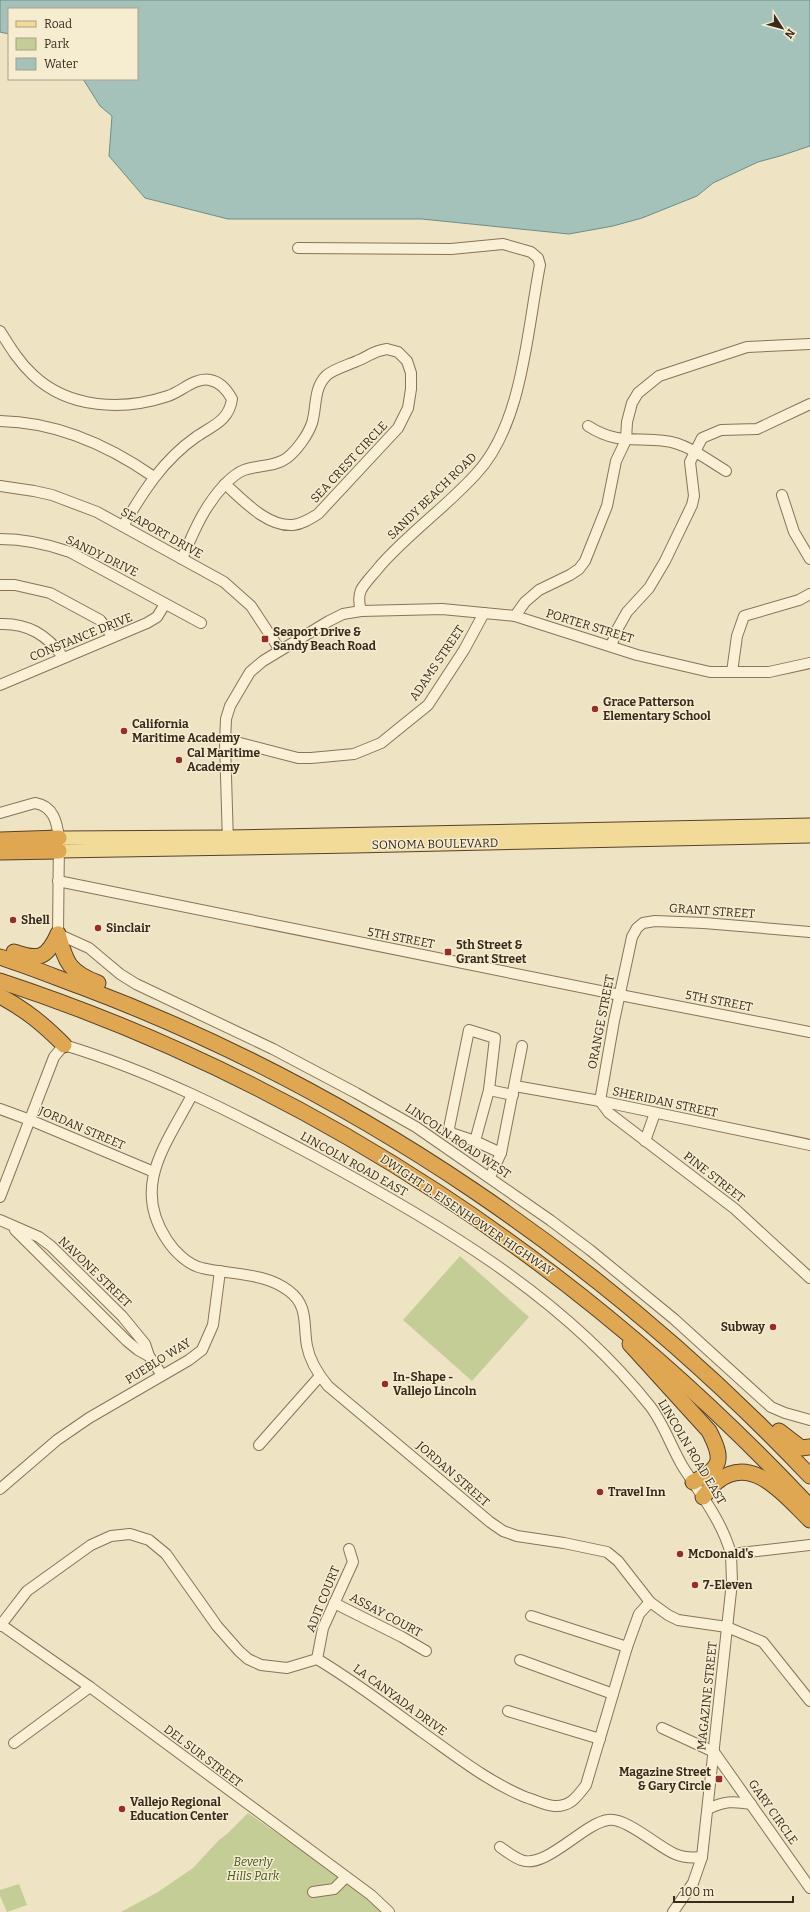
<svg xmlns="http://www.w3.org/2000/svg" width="810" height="1912" font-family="Bitter,serif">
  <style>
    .green { fill: #c4cd96 }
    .water { fill: #a4c1ba; stroke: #6b8f88 }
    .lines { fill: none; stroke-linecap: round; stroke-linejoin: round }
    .minor-casing { stroke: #887459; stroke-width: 12 }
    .major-casing { stroke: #56422d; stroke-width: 15 }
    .highway-casing { stroke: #56422d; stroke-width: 17 }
    .minor { stroke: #f9f0d5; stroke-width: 10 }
    .major { stroke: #f2da99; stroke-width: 13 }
    .highway { stroke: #dfa751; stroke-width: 15 }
    .poi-dot { fill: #982c28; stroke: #f6edd1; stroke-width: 1.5 }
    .labels { text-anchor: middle; stroke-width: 3; stroke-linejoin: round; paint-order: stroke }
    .street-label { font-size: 12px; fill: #382b1d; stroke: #f6edd1 }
    .poi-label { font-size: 12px; font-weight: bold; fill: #382b1d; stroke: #f6edd1; text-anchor: start }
    .park-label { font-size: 12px; font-style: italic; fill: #465524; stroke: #f6edd1 }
  </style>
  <rect width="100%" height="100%" fill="#eee3c2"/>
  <g class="green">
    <path d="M460,1256L529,1317L472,1381L403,1320Z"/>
    <path d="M248,1813L379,1904L383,1912H121L158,1892L193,1868L219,1840L227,1834Z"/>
    <path d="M19,1884L27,1905L7,1912L0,1896V1890Z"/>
  </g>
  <path class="water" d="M0,0H810V146L780,156L758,162L713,183L697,196L642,218L613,226L569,234L422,219H228L145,198L109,156L112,116L100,106L83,79H137V9H9V34L0,32Z"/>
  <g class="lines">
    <g class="minor-casing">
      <g id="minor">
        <path d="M298,248L451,249L503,244L531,252L538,258L540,265C527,330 523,424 476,474C446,507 409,533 380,566C374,574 366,581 361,590C358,597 359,604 361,611"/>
        <path d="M0,331C10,347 19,362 33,375C69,409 123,411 168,396C181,392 195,377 210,380C221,382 227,390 232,399C229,421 212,426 196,437C163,460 143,492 123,526"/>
        <path d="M387,349L398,352L407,361L411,373V389L408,408L398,428L318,514C310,519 302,524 293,525C267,527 243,500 225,484C230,479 236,473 244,470C258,465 275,467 287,458C297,450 308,435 312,423C317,407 313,388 327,375C334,369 348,365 357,361C370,356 372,351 387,349Z"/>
        <path d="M0,421C56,422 108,445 154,477"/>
        <path d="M588,426C618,445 634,437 665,441C686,443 708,460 726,471"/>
        <path d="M0,486L34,491L52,495L97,512L224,582L251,606L280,650"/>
        <path d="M782,495L794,532L810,559"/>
        <path d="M0,539C24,539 47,544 70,552L201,623"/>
        <path d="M182,559C194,531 203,508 225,484"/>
        <path d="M0,585H15L50,593L100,620L113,637"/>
        <path d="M515,616L525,602L539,590L570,575L579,569L585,561L607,506L616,461L626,440L627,422L632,403L638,393L659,376L747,347L810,344"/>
        <path d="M0,624C28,623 47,635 63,657"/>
        <path d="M611,646L618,628L627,612L649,588L665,561L692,505L694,496L690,462L702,438L721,430L757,429L810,404"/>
        <path d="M732,672L737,636L744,616L799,600L810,594"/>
        <path d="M0,685L147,623L157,617L165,604"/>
        <path d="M225,742L240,743L298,758H311L354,754L381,743L428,705L464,650L484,613"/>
        <path d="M0,813L35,803C54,806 57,823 59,838L58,934L89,948L120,974L136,984L273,1049L356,1093L416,1127L550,1220L590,1250L674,1319L771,1407L785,1413L810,1420"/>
        <path d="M228,843L225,742L226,719L230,706L250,672L263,661L329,621L343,614L361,611L442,609L515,616L637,655L710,672H769L810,663"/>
        <path d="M58,881L620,995L810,1032"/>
        <path d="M810,932L704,923L655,921L643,923L637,928L632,937L614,1021L600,1101L609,1113L735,1209L810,1278"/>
        <path d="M515,1086L600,1101L810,1145"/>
        <path d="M489,1090L513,1095"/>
        <path d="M192,1095C166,1145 131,1186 167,1240C174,1251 188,1265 202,1268C231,1275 264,1272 289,1291C309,1306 303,1325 307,1346C310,1362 318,1374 328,1386L490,1522L503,1531L517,1536L564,1543L607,1552L618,1561L650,1602L668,1615L678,1620L727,1627L763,1642L810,1701"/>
        <path d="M0,1109L30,1120L154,1172"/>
        <path d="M475,1141L451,1133L449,1128L469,1030L495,1038L489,1090L475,1141L501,1153"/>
        <path d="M645,1141L655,1113"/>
        <path d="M490,1177L501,1153L522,1046"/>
        <path d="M0,1197L54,1057L64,1045C151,1071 234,1113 314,1156C436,1222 562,1295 650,1406C664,1424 671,1447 683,1467C701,1495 722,1521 731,1554"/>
        <path d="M0,1220L39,1237L51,1246L122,1316L145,1344L149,1356L162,1375"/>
        <path d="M15,1230L127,1341L138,1350L149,1356"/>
        <path d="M259,1445L320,1376"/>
        <path d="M0,1489L57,1440L89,1418L189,1360L202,1350L213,1325L220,1271"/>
        <path d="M334,1603L402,1637L426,1651"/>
        <path d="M531,1616L627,1647"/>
        <path d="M0,1624L90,1687L371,1895L389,1912"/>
        <path d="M0,1626L27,1591L91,1545L111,1536L130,1534L149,1540L166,1554L217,1626L239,1651L248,1659L261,1665L287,1668L317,1659C354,1681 388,1707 422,1732C456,1756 487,1781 525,1797C535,1800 544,1805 554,1806C570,1807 577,1797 586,1785L627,1647L639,1614L650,1602"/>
        <path d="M317,1659L323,1628L353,1562L349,1549"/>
        <path d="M520,1660L613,1694"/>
        <path d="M508,1711L600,1739"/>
        <path d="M662,1728L714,1752L810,1888"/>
        <path d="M14,1743L90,1687"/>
        <path d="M708,1809C724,1801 733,1801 751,1804"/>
        <path d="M500,1847C506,1851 513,1857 521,1860C545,1870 584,1823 608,1820C626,1817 658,1847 675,1854C684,1858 693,1858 702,1857"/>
        <path d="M313,1892L334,1889L346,1877"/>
        <path d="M673,1912L693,1883L702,1857L732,1582L731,1554L810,1545"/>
      </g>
    </g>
    <g class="major-casing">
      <g id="major">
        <path d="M59,838L227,837L810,825"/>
        <path d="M59,851L354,846L810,836"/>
      </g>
    </g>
    <g class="highway-casing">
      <g id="highway">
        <path d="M0,840L59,838"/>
        <path d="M0,852L59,851"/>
        <path d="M58,934C66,963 69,972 98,983"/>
        <path d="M14,952C39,961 47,958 58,934"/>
        <path d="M0,957C28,966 55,977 82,987C358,1091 608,1263 810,1476"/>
        <path d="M0,981C313,1084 585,1267 810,1507"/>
        <path d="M0,996C26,1010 43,1024 64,1045"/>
        <path d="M630,1344L709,1431C724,1460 722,1468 693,1482"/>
        <path d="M779,1431L801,1448L810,1447"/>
        <path d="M703,1497C708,1492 712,1485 718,1481C753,1453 787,1498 810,1520"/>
      </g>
    </g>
    <use href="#minor" class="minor"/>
    <use href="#major" class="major"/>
    <use href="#highway" class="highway"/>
  </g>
  <g class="poi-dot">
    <rect x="261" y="635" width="8" height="8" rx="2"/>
    <circle cx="595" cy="709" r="4"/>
    <circle cx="124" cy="731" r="4"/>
    <circle cx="179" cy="760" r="4"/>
    <circle cx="13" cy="920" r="4"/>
    <circle cx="98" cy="928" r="4"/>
    <rect x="444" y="948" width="8" height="8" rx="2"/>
    <circle cx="773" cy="1327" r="4"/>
    <circle cx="385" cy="1384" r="4"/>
    <circle cx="600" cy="1492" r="4"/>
    <circle cx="680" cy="1554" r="4"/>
    <circle cx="695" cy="1585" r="4"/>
    <rect x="715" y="1775" width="8" height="8" rx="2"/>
    <circle cx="122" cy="1809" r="4"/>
  </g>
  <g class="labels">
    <g class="street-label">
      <text transform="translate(349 462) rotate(-47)" y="4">SEA CREST CIRCLE</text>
      <text transform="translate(432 496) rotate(-44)" y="4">SANDY BEACH ROAD</text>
      <text transform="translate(162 533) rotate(29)" y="4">SEAPORT DRIVE</text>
      <text transform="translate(102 556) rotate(26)" y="4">SANDY DRIVE</text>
      <text transform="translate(590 626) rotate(17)" y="4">PORTER STREET</text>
      <text transform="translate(81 637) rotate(-22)" y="4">CONSTANCE DRIVE</text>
      <text transform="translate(437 663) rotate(-56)" y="4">ADAMS STREET</text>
      <text transform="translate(435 844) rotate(-1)" y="4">SONOMA BOULEVARD</text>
      <text transform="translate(712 911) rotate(4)" y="4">GRANT STREET</text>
      <text transform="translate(401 938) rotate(11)" y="4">5TH STREET</text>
      <text transform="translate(719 1001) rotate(11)" y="4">5TH STREET</text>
      <text transform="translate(601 1022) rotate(-79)" y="4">ORANGE STREET</text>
      <text transform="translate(665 1102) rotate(12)" y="4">SHERIDAN STREET</text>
      <text transform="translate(82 1128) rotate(23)" y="4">JORDAN STREET</text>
      <text transform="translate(458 1141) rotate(34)" y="4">LINCOLN ROAD WEST</text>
      <text transform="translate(354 1164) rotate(29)" y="4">LINCOLN ROAD EAST</text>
      <text transform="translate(714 1177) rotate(38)" y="4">PINE STREET</text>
      <text transform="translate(467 1215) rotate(34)" y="4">DWIGHT D. EISENHOWER HIGHWAY</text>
      <text transform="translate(95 1272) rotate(44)" y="4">NAVONE STREET</text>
      <text transform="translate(158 1361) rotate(-32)" y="4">PUEBLO WAY</text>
      <text transform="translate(692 1452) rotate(59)" y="4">LINCOLN ROAD EAST</text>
      <text transform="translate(453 1474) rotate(41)" y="4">JORDAN STREET</text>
      <text transform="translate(323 1599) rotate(-68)" y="4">ADIT COURT</text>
      <text transform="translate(386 1615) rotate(28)" y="4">ASSAY COURT</text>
      <text transform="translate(707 1696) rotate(-84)" y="4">MAGAZINE STREET</text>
      <text transform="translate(400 1700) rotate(36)" y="4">LA CANYADA DRIVE</text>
      <text transform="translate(203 1756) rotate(37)" y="4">DEL SUR STREET</text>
      <text transform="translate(773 1812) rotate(55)" y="4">GARY CIRCLE</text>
    </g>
    <g class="poi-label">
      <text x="273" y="636">Seaport Drive &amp;<tspan x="273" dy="14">Sandy Beach Road</tspan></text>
      <text x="603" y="706">Grace Patterson<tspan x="603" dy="14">Elementary School</tspan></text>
      <text x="132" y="728">California<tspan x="132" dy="14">Maritime Academy</tspan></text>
      <text x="187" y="757">Cal Maritime<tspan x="187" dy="14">Academy</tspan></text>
      <text x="21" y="924">Shell</text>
      <text x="106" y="932">Sinclair</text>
      <text x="456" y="949">5th Street &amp;<tspan x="456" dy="14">Grant Street</tspan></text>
      <text x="765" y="1331" text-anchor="end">Subway</text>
      <text x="393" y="1381">In-Shape -<tspan x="393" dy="14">Vallejo Lincoln</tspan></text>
      <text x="608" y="1496">Travel Inn</text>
      <text x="688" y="1558">McDonald's</text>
      <text x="703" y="1589">7-Eleven</text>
      <text x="711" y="1776" text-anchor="end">Magazine Street<tspan x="711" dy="14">&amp; Gary Circle</tspan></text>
      <text x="130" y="1806">Vallejo Regional<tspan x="130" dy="14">Education Center</tspan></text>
    </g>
    <g class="park-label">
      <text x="253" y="1866">Beverly<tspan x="253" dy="14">Hills Park</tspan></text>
    </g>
  </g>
  <rect x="8" y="8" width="130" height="72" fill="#f6edd1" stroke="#aa9f89"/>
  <rect x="16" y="21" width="20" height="6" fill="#f2da99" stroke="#aa9f89"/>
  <text x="44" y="28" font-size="12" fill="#382b1d">Road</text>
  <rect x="16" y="38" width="20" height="12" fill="#c4cd96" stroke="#aa9f89"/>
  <text x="44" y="48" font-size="12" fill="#382b1d">Park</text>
  <rect x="16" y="58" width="20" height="12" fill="#a4c1ba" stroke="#aa9f89"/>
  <text x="44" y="68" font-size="12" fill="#382b1d">Water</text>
  <g transform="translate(782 28) rotate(126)" stroke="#f6edd1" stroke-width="3" paint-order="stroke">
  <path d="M0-3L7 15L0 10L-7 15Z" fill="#382b1d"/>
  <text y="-6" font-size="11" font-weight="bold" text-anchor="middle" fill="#382b1d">N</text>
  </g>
  <path d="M674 1896v6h119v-6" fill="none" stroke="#382b1d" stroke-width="2"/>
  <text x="680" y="1896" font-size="12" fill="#382b1d" stroke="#f6edd1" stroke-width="3" paint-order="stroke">100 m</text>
</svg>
